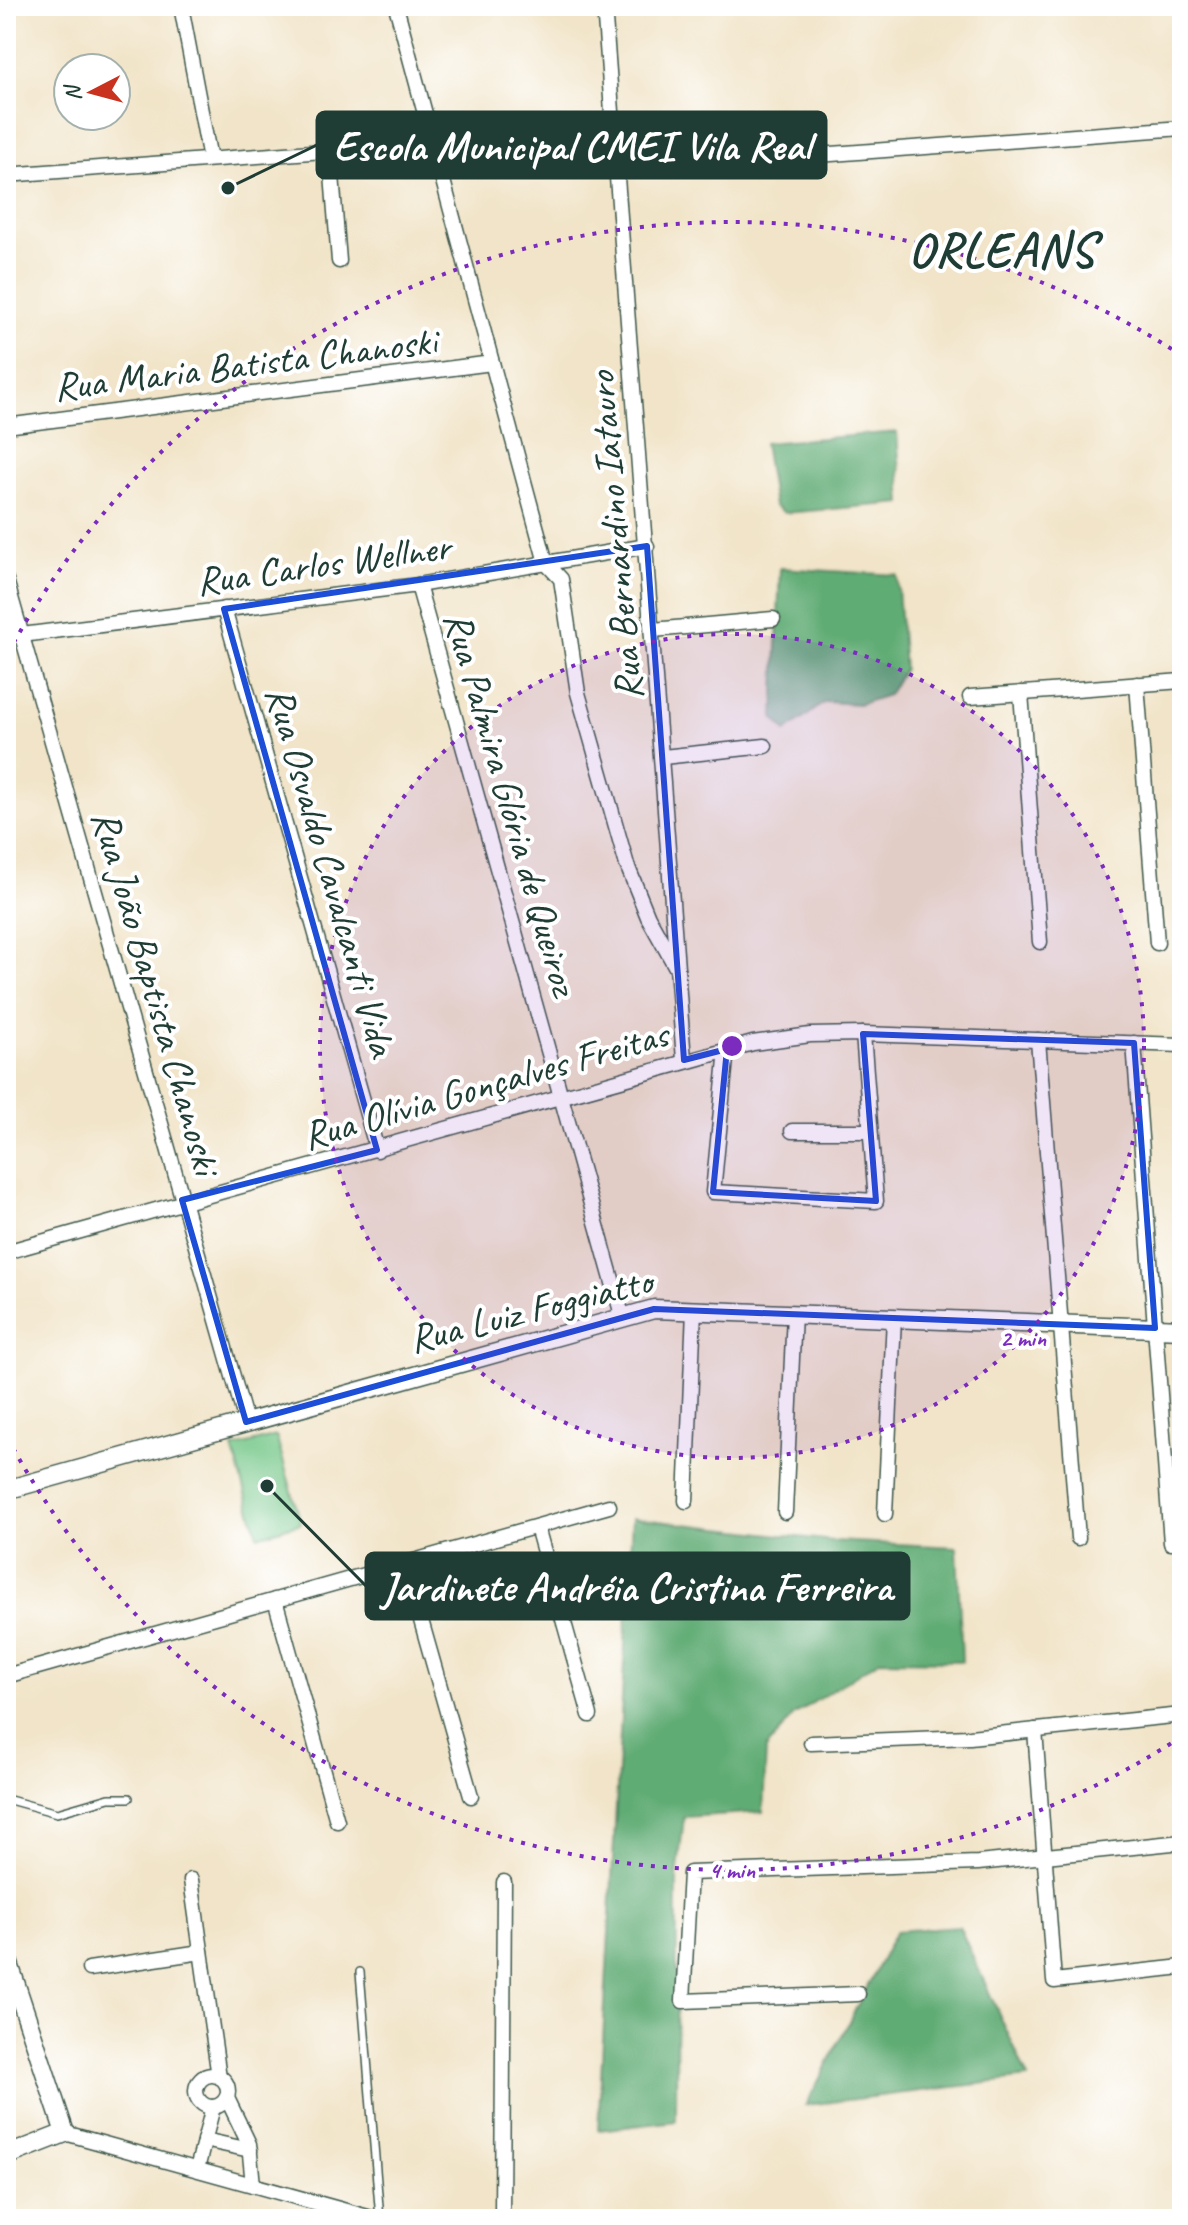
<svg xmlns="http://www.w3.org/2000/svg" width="1188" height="2225" font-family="Caveat,sans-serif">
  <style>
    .green { fill: #76c789; stroke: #4a825e; stroke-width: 2 }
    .forest { fill: #60ac75; stroke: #407454; stroke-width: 2 }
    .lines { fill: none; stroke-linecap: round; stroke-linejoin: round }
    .service-casing { stroke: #3e564a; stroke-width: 10 }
    .minor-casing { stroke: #3e564a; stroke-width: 17 }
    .tertiary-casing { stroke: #3e564a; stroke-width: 21 }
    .service { stroke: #fff; stroke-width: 7 }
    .minor { stroke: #fff; stroke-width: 14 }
    .tertiary { stroke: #fff; stroke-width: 18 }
    .marked { fill: none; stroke: #1d4ed8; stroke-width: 6; stroke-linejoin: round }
    .ring { fill: none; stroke: #7b2cbf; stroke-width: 4; stroke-dasharray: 4 8 }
    .labels { text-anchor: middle; stroke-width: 8; stroke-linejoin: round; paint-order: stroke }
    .street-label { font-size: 40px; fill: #1f3d34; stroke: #fff }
    .district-label { font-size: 48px; font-weight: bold; letter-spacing: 2px; fill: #1f3d34; stroke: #fff }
    .centre { fill: #7b2cbf; stroke: #fff; stroke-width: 4 }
    .ring-label { font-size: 24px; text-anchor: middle; font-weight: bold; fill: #7b2cbf; stroke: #fff; stroke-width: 8; stroke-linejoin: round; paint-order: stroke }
    .leader { fill: none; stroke: #1f3d34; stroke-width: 3 }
    .callout-dot { fill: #1f3d34; stroke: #fff; stroke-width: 3 }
    .callout { fill: #1f3d34; stroke: #1f3d34; stroke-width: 3 }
    .callout-label { font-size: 42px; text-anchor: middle; font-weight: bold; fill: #fff }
  </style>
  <rect width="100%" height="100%" fill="#fff"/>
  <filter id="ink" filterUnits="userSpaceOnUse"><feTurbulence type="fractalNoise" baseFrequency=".0125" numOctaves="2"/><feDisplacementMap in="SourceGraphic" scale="16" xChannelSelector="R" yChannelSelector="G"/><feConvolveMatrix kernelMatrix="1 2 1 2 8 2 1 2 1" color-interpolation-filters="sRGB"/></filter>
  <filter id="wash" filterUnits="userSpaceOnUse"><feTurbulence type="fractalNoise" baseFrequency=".006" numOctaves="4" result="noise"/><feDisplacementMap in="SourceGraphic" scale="32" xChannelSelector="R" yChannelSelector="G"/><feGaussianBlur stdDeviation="1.8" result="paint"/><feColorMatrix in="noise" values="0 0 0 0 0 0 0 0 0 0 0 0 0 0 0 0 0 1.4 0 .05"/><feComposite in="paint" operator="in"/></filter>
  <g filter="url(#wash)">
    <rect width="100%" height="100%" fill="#f1e4c8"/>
    <path class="green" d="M276,1436L301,1523L258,1536L233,1448Z"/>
    <g class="forest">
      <path d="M897,432L902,503L785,513L774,506L764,443Z"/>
      <path d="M780,568L897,575L904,669L888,695L860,704L825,702L786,732L774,718Z"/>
      <path d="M632,1518L833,1541L957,1547L962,1661L879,1660L794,1715L766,1749L763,1812L684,1817L677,1878L676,2121L598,2130Z"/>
      <path d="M959,1926L1028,2078L806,2105L896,1931Z"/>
    </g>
  </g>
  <g filter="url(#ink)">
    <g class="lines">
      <g class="service-casing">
        <g id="service">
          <path d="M6,1799L57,1813L109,1798H129"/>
          <path d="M360,1972L380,2219"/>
        </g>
      </g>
      <g class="minor-casing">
        <g id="minor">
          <path d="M181,6L210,159"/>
          <path d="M396,6L546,563L561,579L578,693L627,865L648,917L677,969"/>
          <path d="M604,6L684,1060"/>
          <path d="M330,150L339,261"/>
          <path d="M764,159L1182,128"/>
          <path d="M6,175L614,129"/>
          <path d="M6,426L492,363"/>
          <path d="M6,580L246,1422"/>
          <path d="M418,585L622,1315"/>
          <path d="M224,609L377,1150"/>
          <path d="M653,630L773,619"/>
          <path d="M6,637L418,585L647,546"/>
          <path d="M1137,684L1157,943"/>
          <path d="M1021,693L1040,942"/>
          <path d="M970,697L1182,681"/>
          <path d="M663,757L765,746"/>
          <path d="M1038,1040L1078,1538"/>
          <path d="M1134,1043L1171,1543"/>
          <path d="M727,1049L713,1192L876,1201L863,1034"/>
          <path d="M792,1131H870"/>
          <path d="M6,1252L753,1043L810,1035L863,1034L1182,1045"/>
          <path d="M686,1501L694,1310"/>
          <path d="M785,1512L794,1313"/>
          <path d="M885,1514L894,1317"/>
          <path d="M537,1527L590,1715"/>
          <path d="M405,1564L471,1796"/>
          <path d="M275,1600L337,1821"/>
          <path d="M6,1676L609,1506"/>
          <path d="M1035,1730L1054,1981L1182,1967"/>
          <path d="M811,1743L970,1737L1182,1715"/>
          <path d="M191,1880L219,2077"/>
          <path d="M89,1969L201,1952"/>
          <path d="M858,1994L683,2001L690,1873L978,1863L1182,1842"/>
          <circle cx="212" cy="2091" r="16"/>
          <path d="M227,2098L249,2144L253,2185"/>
          <path d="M65,2133L375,2219"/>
          <path d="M204,2140L250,2150"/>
          <path d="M197,2169L213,2107"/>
          <path d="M502,2219L504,1882"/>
        </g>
      </g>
      <g class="tertiary-casing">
        <g id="tertiary">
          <path d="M6,1490L654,1309L1182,1329"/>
          <path d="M6,1955L65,2133L6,2156"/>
        </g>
      </g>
      <use href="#service" class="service"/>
      <use href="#minor" class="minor"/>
      <use href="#tertiary" class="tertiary"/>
    </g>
  </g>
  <path class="marked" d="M647,546L684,1060L727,1049L713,1192L876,1201L863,1034L1134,1043L1155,1328L654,1309L246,1422L182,1200L377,1150L224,609Z"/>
  <circle cx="732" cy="1046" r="412" fill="#7b2cbf" fill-opacity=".12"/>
  <g class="ring">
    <circle cx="732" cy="1046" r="412"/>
    <path d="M1181 1737A824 824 0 0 1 8 1439M8 653A824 824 0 0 1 1181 355"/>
  </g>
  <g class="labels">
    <g class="street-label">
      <text transform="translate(245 363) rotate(-7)" y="14">Rua Maria Batista Chanoski</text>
      <text transform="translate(614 536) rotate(-95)" y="14">Rua Bernardino Iatauro</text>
      <text transform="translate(323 563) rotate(-8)" y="14">Rua Carlos Wellner</text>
      <text transform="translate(512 803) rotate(74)" y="14">Rua Palmira Glória de Queiroz</text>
      <text transform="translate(332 871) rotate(74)" y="14">Rua Osvaldo Cavalcanti Vida</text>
      <text transform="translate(157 992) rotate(74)" y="14">Rua João Baptista Chanoski</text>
      <text transform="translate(485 1084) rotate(-16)" y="14">Rua Olívia Gonçalves Freitas</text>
      <text transform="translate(530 1309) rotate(-14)" y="14">Rua Luiz Foggiatto</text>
    </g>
    <g class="district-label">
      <text x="1002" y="266">ORLEANS</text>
    </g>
  </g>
  <circle cx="732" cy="1046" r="12" class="centre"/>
  <g class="ring-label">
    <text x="1023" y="1346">2 min</text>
    <text x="732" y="1878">4 min</text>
  </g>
  <path class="leader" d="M228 188L317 145M267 1486L366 1586"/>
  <g class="callout-dot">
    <circle cx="228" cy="188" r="8"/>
    <circle cx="267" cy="1486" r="8"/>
  </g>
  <g class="callout">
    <rect x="317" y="112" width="509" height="66" rx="8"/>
    <rect x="366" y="1553" width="543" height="66" rx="8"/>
  </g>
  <g class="callout-label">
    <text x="572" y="160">Escola Municipal CMEI Vila Real</text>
    <text x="637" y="1601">Jardinete Andréia Cristina Ferreira</text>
  </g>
  <rect width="1188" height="2225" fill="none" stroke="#fff" stroke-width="32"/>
  <g transform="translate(92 92) rotate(264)"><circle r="38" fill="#ffffff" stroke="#a5b1ae" stroke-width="2"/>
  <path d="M0-6L14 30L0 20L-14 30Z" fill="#c8321e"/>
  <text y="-12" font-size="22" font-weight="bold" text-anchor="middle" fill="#1f3d34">N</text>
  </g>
</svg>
